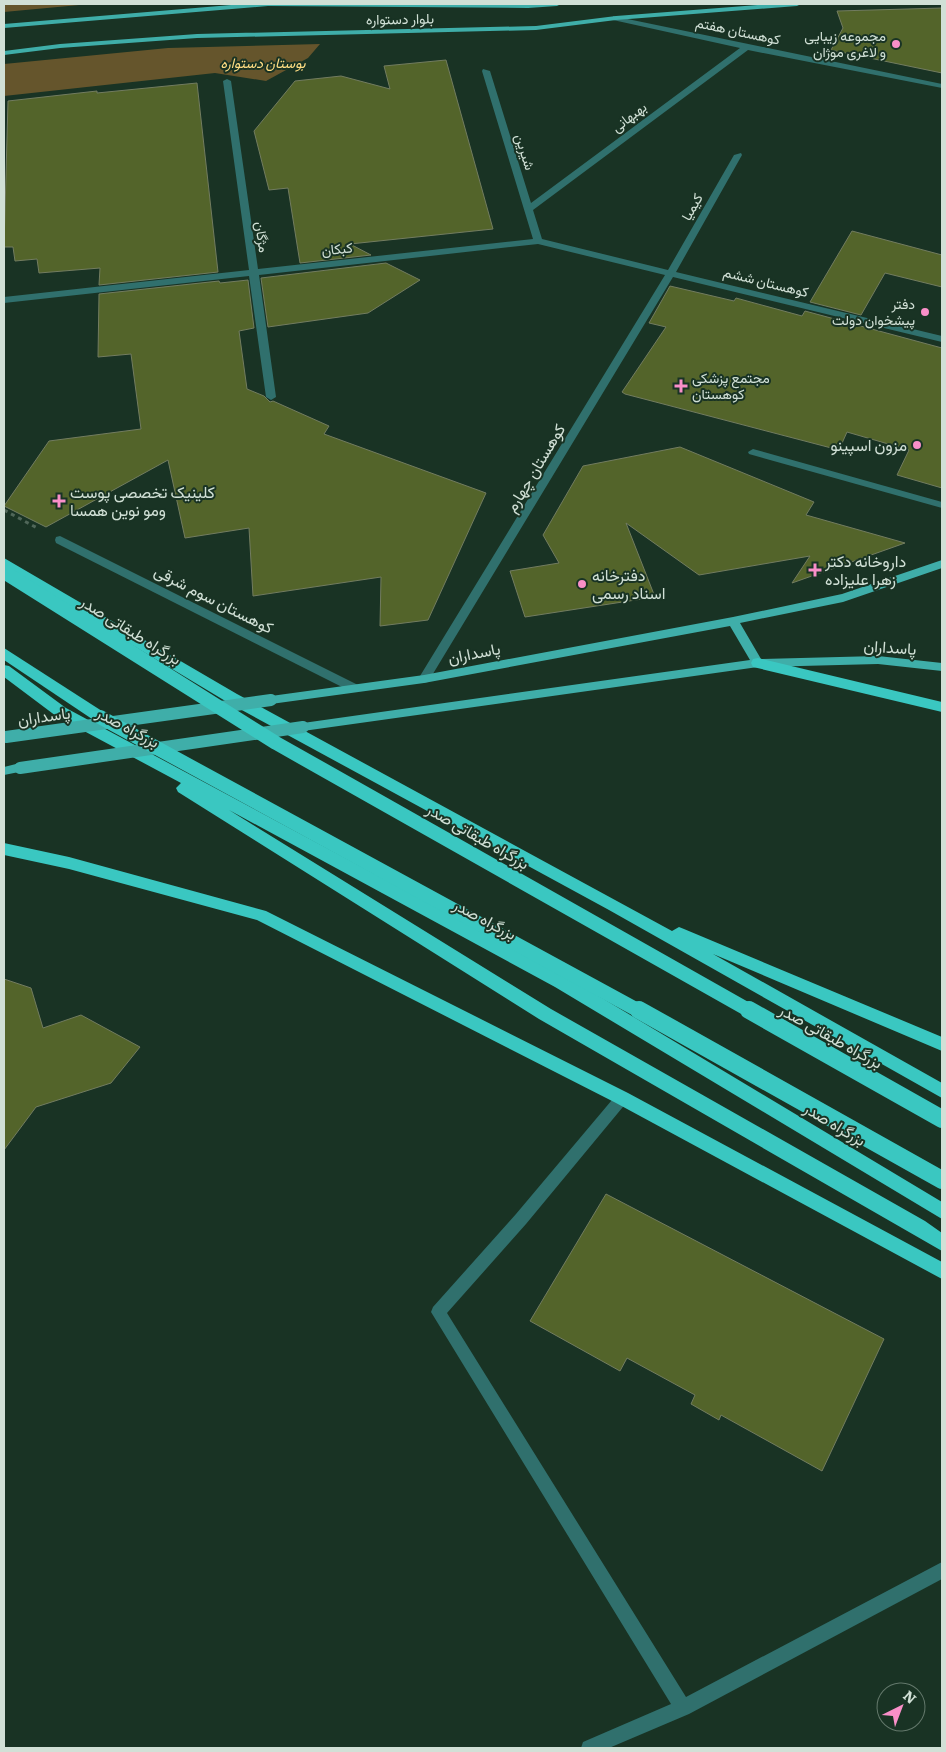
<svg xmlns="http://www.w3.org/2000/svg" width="946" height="1752" font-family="Literata,Vazirmatn,serif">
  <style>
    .green { fill: #65552c }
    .building { fill: #53642a; stroke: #727c60 }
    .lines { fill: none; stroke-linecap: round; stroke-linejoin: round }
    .path { stroke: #506759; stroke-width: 3; stroke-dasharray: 4 4; stroke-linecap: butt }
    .minor { fill: #30706d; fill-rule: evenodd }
    .major { fill: #3faea9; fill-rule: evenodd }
    .highway { fill: #3ac7c1; fill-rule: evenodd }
    .major-bridge { stroke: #3faea9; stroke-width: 12 }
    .highway-bridge-far1 { stroke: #3ac7c1; stroke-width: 14 }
    .highway-bridge { stroke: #3ac7c1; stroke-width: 18 }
    .poi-dot { fill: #f98fc8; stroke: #193324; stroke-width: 2 }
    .labels { text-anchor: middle; stroke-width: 4; stroke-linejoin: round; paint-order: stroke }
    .far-street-label { font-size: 14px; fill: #d1e0d6; stroke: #193324 }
    .far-poi-label { font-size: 14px; fill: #d1e0d6; stroke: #193324; text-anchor: end }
    .far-park-label { font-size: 14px; font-style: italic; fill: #ffdd83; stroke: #193324 }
    .poi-label { font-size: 16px; fill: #d1e0d6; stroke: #193324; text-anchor: start }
    .street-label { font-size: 16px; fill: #d1e0d6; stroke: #193324 }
  </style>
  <rect width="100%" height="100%" fill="#193324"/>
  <g class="green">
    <path d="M4,4H90L4,12Z"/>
    <path d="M320,44L308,58L266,81L215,73L4,96V64L168,48Z"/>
  </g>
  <g class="building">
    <path d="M942,8V73L831,50L843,28L837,11Z"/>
    <path d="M446,60L493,229L350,244L371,255L300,263L288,188L269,190L254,131L295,81L341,76L390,89L384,66Z"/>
    <path d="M197,83L218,272L99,285L100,268L39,273L37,259L15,261L13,247H4L8,101L97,91V93Z"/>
    <path d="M852,231L942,255V287L885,273L861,315L810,302Z"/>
    <path d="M386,263L420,280L368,313L268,327L261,278Z"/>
    <path d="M248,280L254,328L239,331L247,389L264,396L270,402L273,401L329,426L324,434L486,493L428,620L380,626L381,577L253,596L249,528L185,538L168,460L46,527L4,506L49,441L141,429L131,354L98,357L99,294L219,281L220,283Z"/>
    <path d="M670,286L734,301L736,298L802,316L805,311L942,348V488L897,475L909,450L847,432L839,450L625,394L622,392L666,327L649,323Z"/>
    <path d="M680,447L814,502L806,515L905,543L792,583L810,556L699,575L626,523L655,597L525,617L510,571L559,563L543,535L583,466Z"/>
    <path d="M4,979L31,988L43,1028L81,1015L140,1047L111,1083L36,1107L4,1150Z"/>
    <path d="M606,1194L884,1339L822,1471L721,1415L719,1420L691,1404L695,1395L627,1358L620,1371L530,1321Z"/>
  </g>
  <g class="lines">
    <path class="path" d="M4,510L39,529"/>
    <g class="minor">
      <path d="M613,16L942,84V88L748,50L533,210L542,239L668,270L734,155L741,153L742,155L676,272L942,336V342L673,277L428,682L424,683L418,679L420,676L665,275L538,244L259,275L276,397L271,400L266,397L249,276L4,303V297L249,270L223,81L227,79L231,81L258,269L533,239L482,71L483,69L490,71L531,203L740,48L613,20Z"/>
      <path d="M753,449L942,502V508L749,454L748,452Z"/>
      <path d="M60,536L358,685L360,688L358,691H350L56,543L55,540L56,537Z"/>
      <path d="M622,1092L627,1094L629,1098L627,1102L526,1224L447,1313L686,1697L942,1562V1579L689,1714L609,1748H581L583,1742L671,1704L431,1312L433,1307L516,1214L617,1094Z"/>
    </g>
    <g class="major">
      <path d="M243,4H561L557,6L528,8L268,6L4,28V24Z"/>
      <path d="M770,4H801L797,6L616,20L536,30L197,38L60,48L4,55V51L60,44L197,34L536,26L616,16Z"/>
      <path d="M942,560V568L843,602L740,623L761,659L878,656L942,663V671L878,664L758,667L303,731L297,727L303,723L750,660L730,626L424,683L271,704L265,700L271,696L424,675L733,617L842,594Z"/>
      <path d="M20,763L24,765L26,768L24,771L4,775V767Z"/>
    </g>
    <g class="highway">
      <path d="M4,558L237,694L672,931L679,927L684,929L942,1037V1051L713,954L942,1083V1098L609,910L227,702L4,568Z"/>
      <path d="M4,648L105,713L107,717L105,721L100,722L95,721L4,660Z"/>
      <path d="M758,658L942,702V712L753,667L751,663L753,659Z"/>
      <path d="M4,665L9,666L66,708L567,977L942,1202V1219L555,987L229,810L551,1009L925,1221L942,1233V1251L539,1019L178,792L176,788L181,783L56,716L4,677Z"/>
      <path d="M4,843L69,857L266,911L628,1093L942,1262V1279L616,1103L257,920L69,869L4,855Z"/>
    </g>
    <g class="major-bridge">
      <path d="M6,737L271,700"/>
      <path d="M20,768L303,727"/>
    </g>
    <g class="highway-bridge-far1">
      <path d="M4,572L276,743L752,1012"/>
      <path d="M100,717L641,1012"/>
    </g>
    <g class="highway-bridge">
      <path d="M639,1010L942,1180"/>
      <path d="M749,1010L942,1119"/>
    </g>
  </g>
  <g class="poi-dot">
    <circle cx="896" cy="44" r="5"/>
    <circle cx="925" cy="312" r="5"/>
    <path d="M678.5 378.5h5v5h5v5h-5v5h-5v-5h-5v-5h5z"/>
    <circle cx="917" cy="445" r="5"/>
    <path d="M56.5 493.5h5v5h5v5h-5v5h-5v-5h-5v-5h5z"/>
    <path d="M812.5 562.5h5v5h5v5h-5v5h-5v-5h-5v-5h5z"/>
    <circle cx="582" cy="584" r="5"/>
  </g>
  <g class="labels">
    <g class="far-street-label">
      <text transform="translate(400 19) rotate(-1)" y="5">بلوار دستواره</text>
      <text transform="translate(738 31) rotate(12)" y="5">کوهستان هفتم</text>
      <text transform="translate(629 117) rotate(-37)" y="5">بهبهانی</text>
      <text transform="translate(525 152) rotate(73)" y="5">شیرین</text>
      <text transform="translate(692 207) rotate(-61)" y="5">کیمیا</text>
      <text transform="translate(262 237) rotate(82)" y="5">مژگان</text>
      <text transform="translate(337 249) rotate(-6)" y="5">کبکان</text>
      <text transform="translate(766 282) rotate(14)" y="5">کوهستان ششم</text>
    </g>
    <g class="far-poi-label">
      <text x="886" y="41">مجموعه زیبایی<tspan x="886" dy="16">و لاغری موژان</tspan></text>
      <text x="915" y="309">دفتر<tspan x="915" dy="16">پیشخوان دولت</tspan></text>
      <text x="692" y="383" text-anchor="start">مجتمع پزشکی<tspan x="692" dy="16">کوهستان</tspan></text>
    </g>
    <g class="far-park-label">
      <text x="263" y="68">بوستان دستواره</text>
    </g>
    <g class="poi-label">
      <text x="907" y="451" text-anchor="end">مزون اسپینو</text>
      <text x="70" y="498">کلینیک تخصصی پوست<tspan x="70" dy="18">ومو نوین همسا</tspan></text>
      <text x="825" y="567">داروخانه دکتر<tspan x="825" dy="18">زهرا علیزاده</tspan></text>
      <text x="592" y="581">دفترخانه<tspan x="592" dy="18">اسناد رسمی</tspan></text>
    </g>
    <g class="street-label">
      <text transform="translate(535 468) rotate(-59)" y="6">کوهستان چهارم</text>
      <text transform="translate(214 599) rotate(27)" y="6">کوهستان سوم شرقی</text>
      <text transform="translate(131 630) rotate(32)" y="6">بزرگراه طبقاتی صدر</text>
      <text transform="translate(890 647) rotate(4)" y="6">پاسداران</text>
      <text transform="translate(474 653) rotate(-11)" y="6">پاسداران</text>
      <text transform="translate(44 716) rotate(-8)" y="6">پاسداران</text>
      <text transform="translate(128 727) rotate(28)" y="6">بزرگراه صدر</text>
      <text transform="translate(478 836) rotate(30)" y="6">بزرگراه طبقاتی صدر</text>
      <text transform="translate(485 919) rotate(28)" y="6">بزرگراه صدر</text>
      <text transform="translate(831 1036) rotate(29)" y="6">بزرگراه طبقاتی صدر</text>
      <text transform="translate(835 1124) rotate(31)" y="6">بزرگراه صدر</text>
    </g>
  </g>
  <rect width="946" height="1752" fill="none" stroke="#d1e0d6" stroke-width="10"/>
  <g transform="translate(901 1707) rotate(42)"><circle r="24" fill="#193324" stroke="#63786b"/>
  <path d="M0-4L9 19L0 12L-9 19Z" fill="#f98fc8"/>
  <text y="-8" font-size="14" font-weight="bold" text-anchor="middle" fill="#d1e0d6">N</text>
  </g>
</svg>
